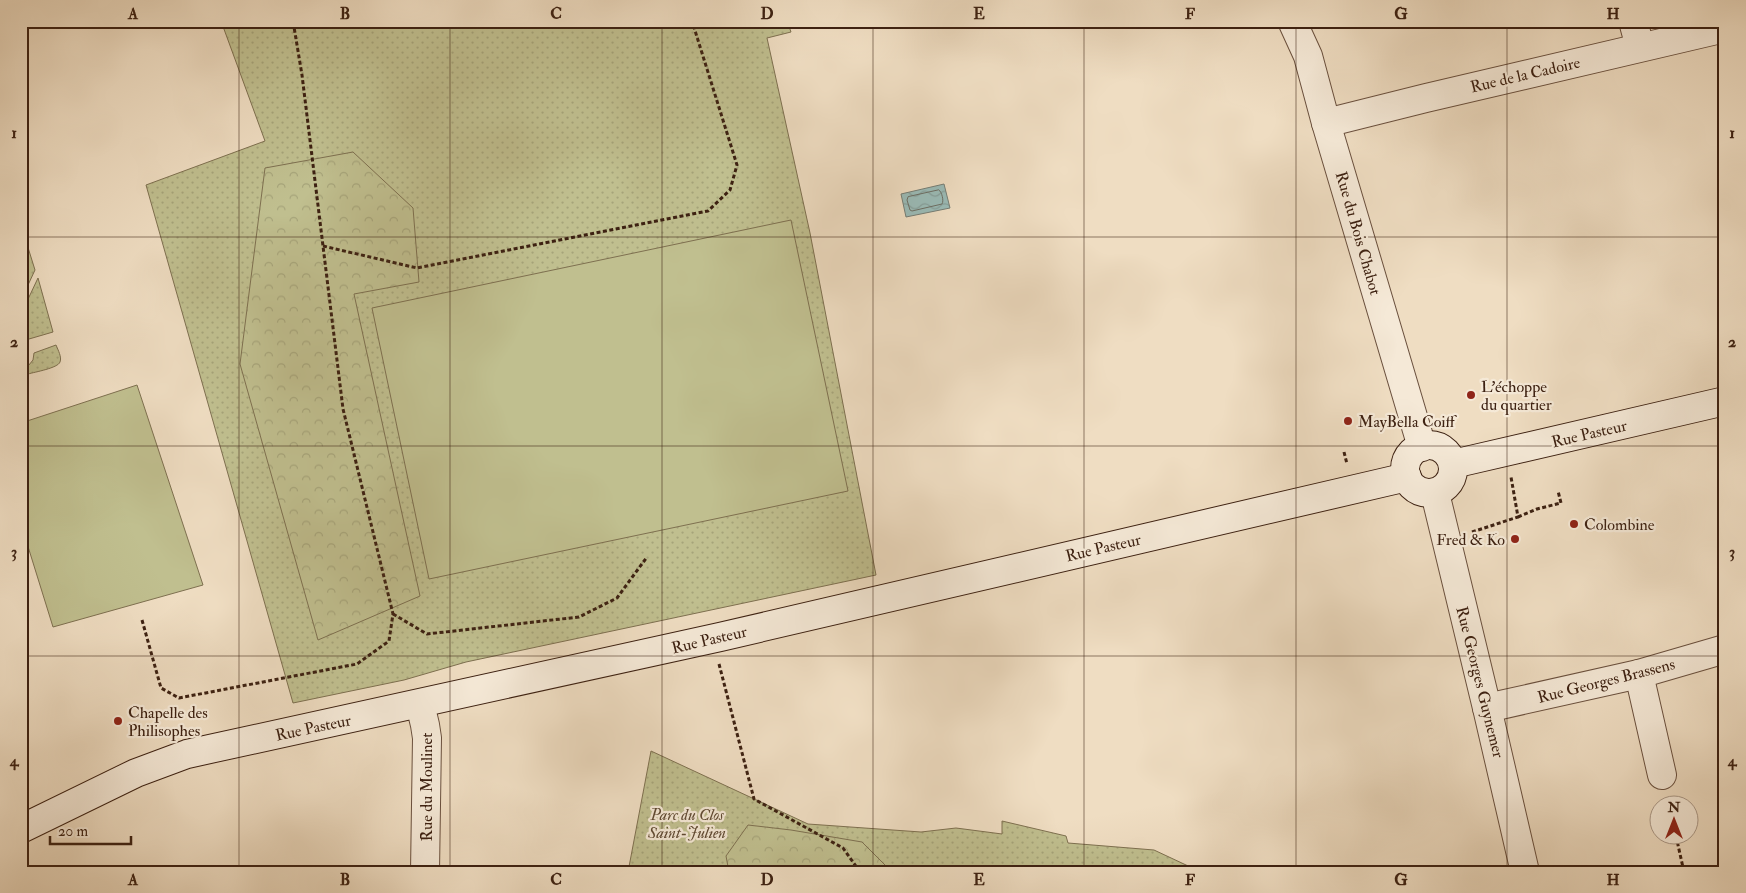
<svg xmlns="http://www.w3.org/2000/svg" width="1746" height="893" font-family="'IM FELL Double Pica',serif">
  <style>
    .green { fill: url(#green-dots); stroke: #7e7050 }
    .forest { fill: url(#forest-crowns); stroke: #7e7050 }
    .pitch { fill: #c0bf8f; stroke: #7e7050 }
    .water { fill: url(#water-waves); stroke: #757d75 }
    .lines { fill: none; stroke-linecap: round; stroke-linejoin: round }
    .shore { stroke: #6c6e64; stroke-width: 1 }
    .street-casing { stroke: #6a503e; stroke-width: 30 }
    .secondary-casing { stroke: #3d2112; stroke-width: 30 }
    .path { stroke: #3d2112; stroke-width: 3; stroke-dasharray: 4 2.5; stroke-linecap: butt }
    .street { stroke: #f5e9d7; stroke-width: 28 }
    .secondary { stroke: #f5e9d7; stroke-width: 28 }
    .grid { fill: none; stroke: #3d2112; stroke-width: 1; stroke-opacity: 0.55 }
    .poi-dot { fill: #8f2418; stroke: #f5e9d7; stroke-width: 2 }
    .labels { text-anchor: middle; stroke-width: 4.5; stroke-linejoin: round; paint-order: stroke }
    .street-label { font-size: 16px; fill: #3d2112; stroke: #f5e9d7 }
    .poi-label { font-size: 16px; fill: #3d2112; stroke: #f5e9d7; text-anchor: start }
    .park-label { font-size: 16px; font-style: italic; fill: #5e4831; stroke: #f5e9d7 }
    .neatline { fill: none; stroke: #3d2112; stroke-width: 2 }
    .grid-label { font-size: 16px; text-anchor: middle; font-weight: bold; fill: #3d2112 }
  </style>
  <defs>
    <pattern id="green-dots" width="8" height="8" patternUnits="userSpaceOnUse" patternTransform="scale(1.25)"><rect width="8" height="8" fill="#c0bf8f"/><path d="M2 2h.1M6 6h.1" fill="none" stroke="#a6a47a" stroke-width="1.8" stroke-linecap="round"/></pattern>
    <pattern id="forest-crowns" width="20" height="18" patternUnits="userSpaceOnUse" patternTransform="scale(1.25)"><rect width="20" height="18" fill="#c0bf8f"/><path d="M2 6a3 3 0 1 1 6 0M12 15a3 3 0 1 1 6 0" fill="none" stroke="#a6a47a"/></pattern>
    <pattern id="water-waves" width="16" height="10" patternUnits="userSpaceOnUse" patternTransform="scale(1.25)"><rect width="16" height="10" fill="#9abbb7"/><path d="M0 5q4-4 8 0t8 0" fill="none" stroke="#86a09c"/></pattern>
  </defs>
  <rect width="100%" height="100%" fill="#efddc2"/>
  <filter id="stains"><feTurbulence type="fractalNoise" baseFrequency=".004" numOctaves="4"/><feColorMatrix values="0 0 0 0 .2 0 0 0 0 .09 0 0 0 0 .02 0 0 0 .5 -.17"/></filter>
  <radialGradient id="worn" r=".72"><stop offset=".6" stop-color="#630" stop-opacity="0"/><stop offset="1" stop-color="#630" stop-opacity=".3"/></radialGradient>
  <g class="green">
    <path d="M221,21H787L791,32L767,38L810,233L876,575L466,662L404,680L293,703L146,185L265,141Z"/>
    <path d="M21,225L35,270L21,300Z"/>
    <path d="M38,278L53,332L29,339L21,333V314Z"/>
    <path d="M56,345C58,350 62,357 60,362C58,368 35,372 28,374L24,371L33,360L34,353Z"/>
    <path d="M651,751L808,824L921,832L956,828L1002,834V821L1066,836L1068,843L1154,850L1201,872H628Z"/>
  </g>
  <g class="forest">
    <path d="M353,152L413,208L419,282L354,294L420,596L318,640L240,364L265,168Z"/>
    <path d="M748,825L791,830L862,842L885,865L883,872H729L726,856Z"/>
  </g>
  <g class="pitch">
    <path d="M791,220L848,491L429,579L372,308Z"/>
    <path d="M137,385L203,585L53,627L21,524V423Z"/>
  </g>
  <path class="water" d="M944,184L950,208L906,217L901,194Z"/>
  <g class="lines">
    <path class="shore" d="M939,190C942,192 944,201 942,204L912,211L910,210L907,200L908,197Z"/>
    <g class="street-casing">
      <g id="street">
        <path d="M1292,21L1308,56L1326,123L1422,447"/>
        <path d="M1633,21L1640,47"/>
        <path d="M1326,123L1426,98L1725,28"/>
        <path d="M1435,493L1487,708L1525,872"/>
        <path d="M1639,674L1662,775"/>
        <path d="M420,704L425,725L427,738L425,872"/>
        <path d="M1487,708L1639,674L1725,649"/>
      </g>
    </g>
    <g class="secondary-casing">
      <g id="secondary">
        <circle cx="1429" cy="469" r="24"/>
        <path d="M1453,464L1725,401"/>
        <path d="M21,829L136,773L187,754L720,637L1407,477"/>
      </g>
    </g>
    <g class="path">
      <path d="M323,246L417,268L708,211L730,190L737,165L692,21"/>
      <path d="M1344,452L1347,464"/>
      <path d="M1518,517L1537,509L1561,503L1558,491"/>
      <path d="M1472,532L1518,517L1511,477"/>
      <path d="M393,614L427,634L579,617L617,598L647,557"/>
      <path d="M142,620L161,688L179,698L357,664L389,641L393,614L343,409L302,75L293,21"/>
      <path d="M719,664L754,799L843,848L860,872"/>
      <path d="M1676,836L1684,872"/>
    </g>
    <use href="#street" class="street"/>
    <use href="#secondary" class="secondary"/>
  </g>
  <path class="grid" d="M239,21V872M450,21V872M662,21V872M873,21V872M1084,21V872M1296,21V872M1507,21V872M21,237H1725M21,446H1725M21,656H1725"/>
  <g class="poi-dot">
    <circle cx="1471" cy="395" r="5"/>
    <circle cx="1348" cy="421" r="5"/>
    <circle cx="1574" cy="524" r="5"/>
    <circle cx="1515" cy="539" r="5"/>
    <circle cx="118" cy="721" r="5"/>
  </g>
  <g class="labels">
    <g class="street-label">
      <text transform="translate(1525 74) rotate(-13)" y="6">Rue de la Cadoire</text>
      <text transform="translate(1359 233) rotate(74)" y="6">Rue du Bois Chabot</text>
      <text transform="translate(1589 433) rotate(-13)" y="6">Rue Pasteur</text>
      <text transform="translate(1103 547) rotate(-13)" y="6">Rue Pasteur</text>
      <text transform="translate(709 639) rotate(-13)" y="6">Rue Pasteur</text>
      <text transform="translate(1606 680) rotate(-14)" y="6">Rue Georges Brassens</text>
      <text transform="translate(1481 682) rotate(76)" y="6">Rue Georges Guynemer</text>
      <text transform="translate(313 727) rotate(-12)" y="6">Rue Pasteur</text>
      <text transform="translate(426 787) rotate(-90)" y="6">Rue du Moulinet</text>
    </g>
    <g class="poi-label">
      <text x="1481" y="392">L'échoppe<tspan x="1481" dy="18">du quartier</tspan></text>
      <text x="1358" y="427">MayBella Coiff</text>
      <text x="1584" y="530">Colombine</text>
      <text x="1505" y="545" text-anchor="end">Fred &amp; Ko</text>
      <text x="128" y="718">Chapelle des<tspan x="128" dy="18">Philisophes</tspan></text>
    </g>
    <g class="park-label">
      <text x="687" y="820">Parc du Clos<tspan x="687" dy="18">Saint-Julien</tspan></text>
    </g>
  </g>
  <rect width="1746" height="893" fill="none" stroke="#efddc2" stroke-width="55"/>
  <g transform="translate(1674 820)"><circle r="24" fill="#f5e9d7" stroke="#ab9988"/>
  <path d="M0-4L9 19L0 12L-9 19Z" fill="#8f2418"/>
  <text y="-8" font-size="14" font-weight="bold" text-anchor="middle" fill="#3d2112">N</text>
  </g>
  <path d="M50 836v8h81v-8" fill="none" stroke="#3d2112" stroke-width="2.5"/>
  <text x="58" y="836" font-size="15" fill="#3d2112" stroke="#f5e9d7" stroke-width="4" paint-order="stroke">20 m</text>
  <rect x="28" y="28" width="1690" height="838" class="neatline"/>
  <g class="grid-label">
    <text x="133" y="19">A</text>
    <text x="345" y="19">B</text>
    <text x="556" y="19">C</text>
    <text x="767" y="19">D</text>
    <text x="979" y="19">E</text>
    <text x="1190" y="19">F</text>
    <text x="1401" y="19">G</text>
    <text x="1613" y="19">H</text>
    <text x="14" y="138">1</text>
    <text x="1732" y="138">1</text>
    <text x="14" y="347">2</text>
    <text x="1732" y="347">2</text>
    <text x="14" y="557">3</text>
    <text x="1732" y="557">3</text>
    <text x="14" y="766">4</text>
    <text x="1732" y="766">4</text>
    <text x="133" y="885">A</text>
    <text x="345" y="885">B</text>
    <text x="556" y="885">C</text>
    <text x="767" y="885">D</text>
    <text x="979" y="885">E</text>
    <text x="1190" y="885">F</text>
    <text x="1401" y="885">G</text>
    <text x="1613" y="885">H</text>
  </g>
  <rect width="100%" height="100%" filter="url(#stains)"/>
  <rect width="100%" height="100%" fill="url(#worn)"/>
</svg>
